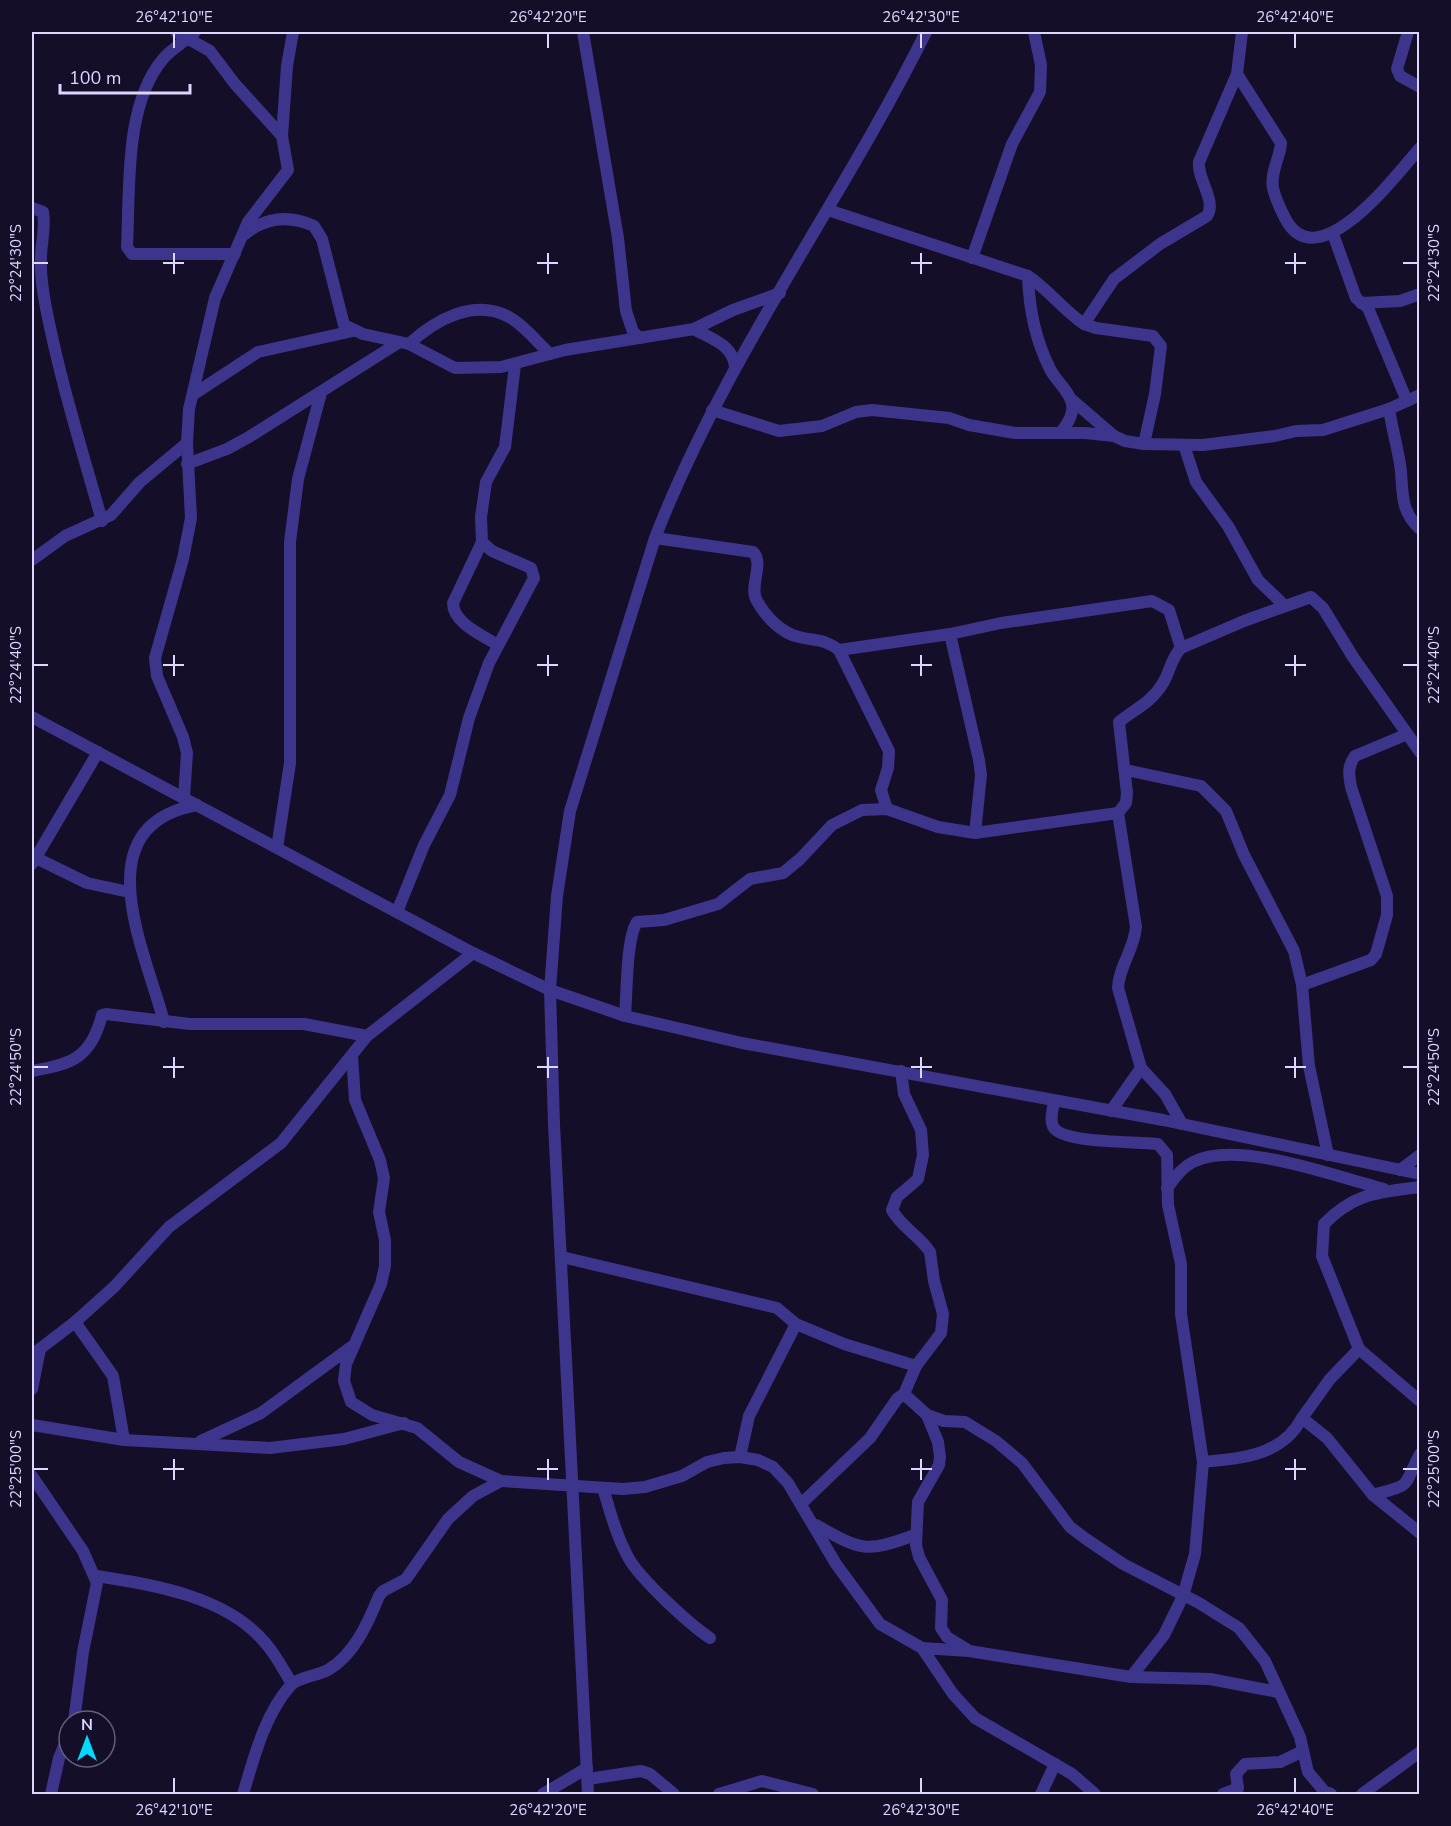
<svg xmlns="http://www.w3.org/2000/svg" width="1451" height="1826" font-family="'Nunito Sans',sans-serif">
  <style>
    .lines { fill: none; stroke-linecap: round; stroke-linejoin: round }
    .minor { stroke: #3d358c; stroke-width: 12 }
    .ticks { fill: none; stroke: #ddd6ff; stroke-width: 2 }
    .neatline { fill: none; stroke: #ddd6ff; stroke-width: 2 }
    .ticks-label { font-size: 15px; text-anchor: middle; fill: #ddd6ff }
  </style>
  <rect width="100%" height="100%" fill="#140e29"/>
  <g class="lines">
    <g class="minor">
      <path d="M176,32L210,51L235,84L282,136"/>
      <path d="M195,32C185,42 172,48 163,59C124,105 130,189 127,247L132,254H235"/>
      <path d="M583,32L618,238L626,311L633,332L640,338"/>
      <path d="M1408,32L1397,69L1400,76L1420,87"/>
      <path d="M1237,74L1281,143C1280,158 1270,172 1273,188C1275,198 1280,208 1285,218C1317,281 1396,175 1420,148"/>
      <path d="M32,208L43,212C46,227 41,243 41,258C40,274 43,292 46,308C60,380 82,450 102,521"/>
      <path d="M828,210L1028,276C1049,290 1063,310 1084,324L1114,279L1160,244L1207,216C1217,201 1197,179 1199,162L1237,74L1242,32"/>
      <path d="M245,234C266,217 289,215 314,226L322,239L344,325L363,334L409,344L455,368L501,367L565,350L694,329L733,310L780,293"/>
      <path d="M1333,234L1356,298L1368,308L1407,401"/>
      <path d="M972,258L1012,144L1040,92L1041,65L1034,32"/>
      <path d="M1028,276C1029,310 1035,339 1050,369C1056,381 1070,392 1072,404C1074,415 1067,425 1060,433"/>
      <path d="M1361,303L1400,301L1420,294"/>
      <path d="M1084,324L1096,328L1153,336L1161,346L1155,394L1144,444"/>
      <path d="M694,329C711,339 732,344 735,366"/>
      <path d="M409,344C435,320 474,298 509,317C524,325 537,342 550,354"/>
      <path d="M194,394L258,352L353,331"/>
      <path d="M1071,399L1114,436"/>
      <path d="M1389,409C1392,428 1397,446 1400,464C1404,489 1398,509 1420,529"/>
      <path d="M712,410L779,431L822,426L856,412L872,410L949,418L969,425L1015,433H1085L1114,436L1125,441L1144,444L1203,445L1275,436L1296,431L1323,430L1389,409L1420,395"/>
      <path d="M1184,445L1196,482L1228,526L1258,580L1285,606"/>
      <path d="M187,464L227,449L249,437L398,343"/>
      <path d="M655,538L753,552C765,563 748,587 757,601C766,617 781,633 799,637C815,641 825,639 839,650L889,751L888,768L881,790L887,809"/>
      <path d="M482,542L453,603C453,623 482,635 498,645"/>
      <path d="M32,560L65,536L111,515L140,482L187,443"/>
      <path d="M950,634L1001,623L1152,601L1169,610L1181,648"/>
      <path d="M839,650L950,634L979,760L981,775L975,833"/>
      <path d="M32,717L473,953L550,990L625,1016L742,1043L1163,1120L1420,1174"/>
      <path d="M1126,770L1201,786L1226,811L1244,855L1294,951L1302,985L1309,1066L1328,1155"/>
      <path d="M184,798L187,753L183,737L157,676L155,658L183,559L191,518L187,443L189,409L215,298L248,222L288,170L282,136L287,66L293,32"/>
      <path d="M277,848L290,763V542L298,479L321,393"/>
      <path d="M34,857L87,883L129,892"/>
      <path d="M32,864L98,752"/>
      <path d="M397,912L424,845L450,795L469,718L489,663L534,578L531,568L492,551L482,542L481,517L486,482L505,447L515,365"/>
      <path d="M1302,985L1371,960L1376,954L1387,915V896L1351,787C1349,775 1347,767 1355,756L1405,735"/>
      <path d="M625,1016C627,994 626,939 637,922L664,920L718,904L750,879L783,873L800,859L832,825L862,810L887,809L938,827L975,833L1118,813"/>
      <path d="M164,1022C146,952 82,826 197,805"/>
      <path d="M352,1056L355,1100L380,1160L384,1178L379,1212L385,1240V1266L381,1284L346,1364L344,1381L351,1402L372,1415L417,1428L459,1462L501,1481L623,1489L645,1487L682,1476L707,1462L724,1458L740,1457L758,1460L773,1467L788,1483L836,1564L880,1624L922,1648"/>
      <path d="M32,1071C72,1064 91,1058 102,1015L106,1014L190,1024H304L367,1036"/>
      <path d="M1054,1101C1053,1109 1049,1122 1054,1128C1066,1144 1137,1141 1158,1144L1167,1155L1168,1205L1181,1264V1314L1203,1462L1195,1554L1183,1596L1164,1635L1131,1677L969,1651L922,1648L953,1694L975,1718L1072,1774L1095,1794"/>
      <path d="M1111,1111L1141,1068"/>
      <path d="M1182,1124L1165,1094L1141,1068L1118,988C1119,966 1134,950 1136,927L1118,813L1126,803L1127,793L1119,722C1135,709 1152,702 1163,683C1170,672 1171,658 1181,648L1244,621L1311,597L1323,608L1353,657L1420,752"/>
      <path d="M1400,1170L1420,1155"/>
      <path d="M1167,1188C1175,1178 1181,1168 1193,1162C1237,1139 1336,1177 1384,1189"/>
      <path d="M562,1257L777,1308L796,1324L844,1344L916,1366"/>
      <path d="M75,1322L113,1376L124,1440"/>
      <path d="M1359,1349L1420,1401"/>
      <path d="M32,1355L75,1322L114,1287L169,1227L281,1143L367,1036L473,953"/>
      <path d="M32,1389L40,1349"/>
      <path d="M904,1394L927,1415L944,1421L965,1422L996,1441L1022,1463L1070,1527L1086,1539L1123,1564L1199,1603L1239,1628L1265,1661L1300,1737L1308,1772L1324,1791L1331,1794"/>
      <path d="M927,1415L938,1442L940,1457L939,1465L918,1502L916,1545L919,1557L942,1600L941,1628L947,1637L968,1650"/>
      <path d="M1302,1418L1330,1379L1359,1349L1322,1256L1324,1224C1354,1193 1379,1192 1420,1187"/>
      <path d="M32,1425L124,1440L270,1448L344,1439L404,1423"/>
      <path d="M201,1441L261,1413L351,1347"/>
      <path d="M740,1457L749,1416L796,1324"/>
      <path d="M1203,1462C1242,1458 1282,1456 1302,1418L1327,1438L1373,1495L1420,1533"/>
      <path d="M32,1476L83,1551L97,1583L83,1652L74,1721"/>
      <path d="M603,1488C610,1511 616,1535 628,1557C639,1578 689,1624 710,1638"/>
      <path d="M1373,1495C1415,1483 1401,1489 1420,1454"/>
      <path d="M802,1503L870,1438L897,1399L904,1394L916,1366L941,1333L943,1314L934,1281L930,1252C919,1235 902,1228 892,1210L897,1197L918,1179L923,1155L921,1130L904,1094L901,1071"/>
      <path d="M816,1525C862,1551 865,1553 915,1535"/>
      <path d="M96,1576C154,1585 228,1596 267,1645C277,1657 284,1671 292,1684"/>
      <path d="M1131,1677L1210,1679L1278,1692"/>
      <path d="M588,1779L641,1771L650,1774L674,1794"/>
      <path d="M51,1794L59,1758L69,1734"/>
      <path d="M243,1794C254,1758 264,1716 290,1686C298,1677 317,1676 328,1670C354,1655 368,1623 379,1596L383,1591L406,1579L448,1519L473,1496L501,1481"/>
      <path d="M543,1794L587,1768"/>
      <path d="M588,1794L554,1124L550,990L557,896L570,811L655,538C724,359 841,203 926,32"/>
      <path d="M719,1794L762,1781L813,1794"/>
      <path d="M1041,1794L1055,1764"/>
      <path d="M1223,1794L1238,1788L1236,1774L1245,1764L1280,1762L1303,1751"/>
      <path d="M1362,1794L1420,1752"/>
    </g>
  </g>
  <path class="ticks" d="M174,33V48M548,33V48M921,33V48M1295,33V48M174,253V274M548,253V274M921,253V274M1295,253V274M33,263H48M163,263H184M537,263H558M911,263H932M1285,263H1306M1403,263H1418M174,655V676M548,655V676M921,655V676M1295,655V676M33,665H48M163,665H184M537,665H558M911,665H932M1285,665H1306M1403,665H1418M174,1057V1078M548,1057V1078M921,1057V1078M1295,1057V1078M33,1067H48M163,1067H184M537,1067H558M911,1067H932M1285,1067H1306M1403,1067H1418M174,1459V1480M548,1459V1480M921,1459V1480M1295,1459V1480M33,1469H48M163,1469H184M537,1469H558M911,1469H932M1285,1469H1306M1403,1469H1418M174,1778V1793M548,1778V1793M921,1778V1793M1295,1778V1793"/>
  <rect width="1451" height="1826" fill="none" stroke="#140e29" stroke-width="66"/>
  <g transform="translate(87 1739)"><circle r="28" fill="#140e29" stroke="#645e7f" stroke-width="1.5"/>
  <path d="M0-4.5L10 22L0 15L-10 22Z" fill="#02d9ff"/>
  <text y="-9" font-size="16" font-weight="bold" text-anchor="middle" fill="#ddd6ff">N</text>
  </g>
  <path d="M60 84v9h130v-9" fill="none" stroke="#ddd6ff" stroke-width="3"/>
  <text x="69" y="84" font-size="18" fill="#ddd6ff" stroke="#140e29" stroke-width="4.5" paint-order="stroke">100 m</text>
  <rect x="33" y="33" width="1385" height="1760" class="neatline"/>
  <g class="ticks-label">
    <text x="174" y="22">26°42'10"E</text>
    <text x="548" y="22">26°42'20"E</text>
    <text x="921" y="22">26°42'30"E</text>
    <text x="1295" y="22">26°42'40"E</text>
    <text transform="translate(16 263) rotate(-90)" y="5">22°24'30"S</text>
    <text transform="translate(1434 263) rotate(-90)" y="5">22°24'30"S</text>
    <text transform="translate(16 665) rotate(-90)" y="5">22°24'40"S</text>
    <text transform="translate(1434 665) rotate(-90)" y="5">22°24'40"S</text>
    <text transform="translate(16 1067) rotate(-90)" y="5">22°24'50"S</text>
    <text transform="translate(1434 1067) rotate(-90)" y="5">22°24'50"S</text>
    <text transform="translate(16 1469) rotate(-90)" y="5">22°25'00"S</text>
    <text transform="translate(1434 1469) rotate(-90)" y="5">22°25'00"S</text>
    <text x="174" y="1815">26°42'10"E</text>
    <text x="548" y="1815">26°42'20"E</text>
    <text x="921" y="1815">26°42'30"E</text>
    <text x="1295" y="1815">26°42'40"E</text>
  </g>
</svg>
